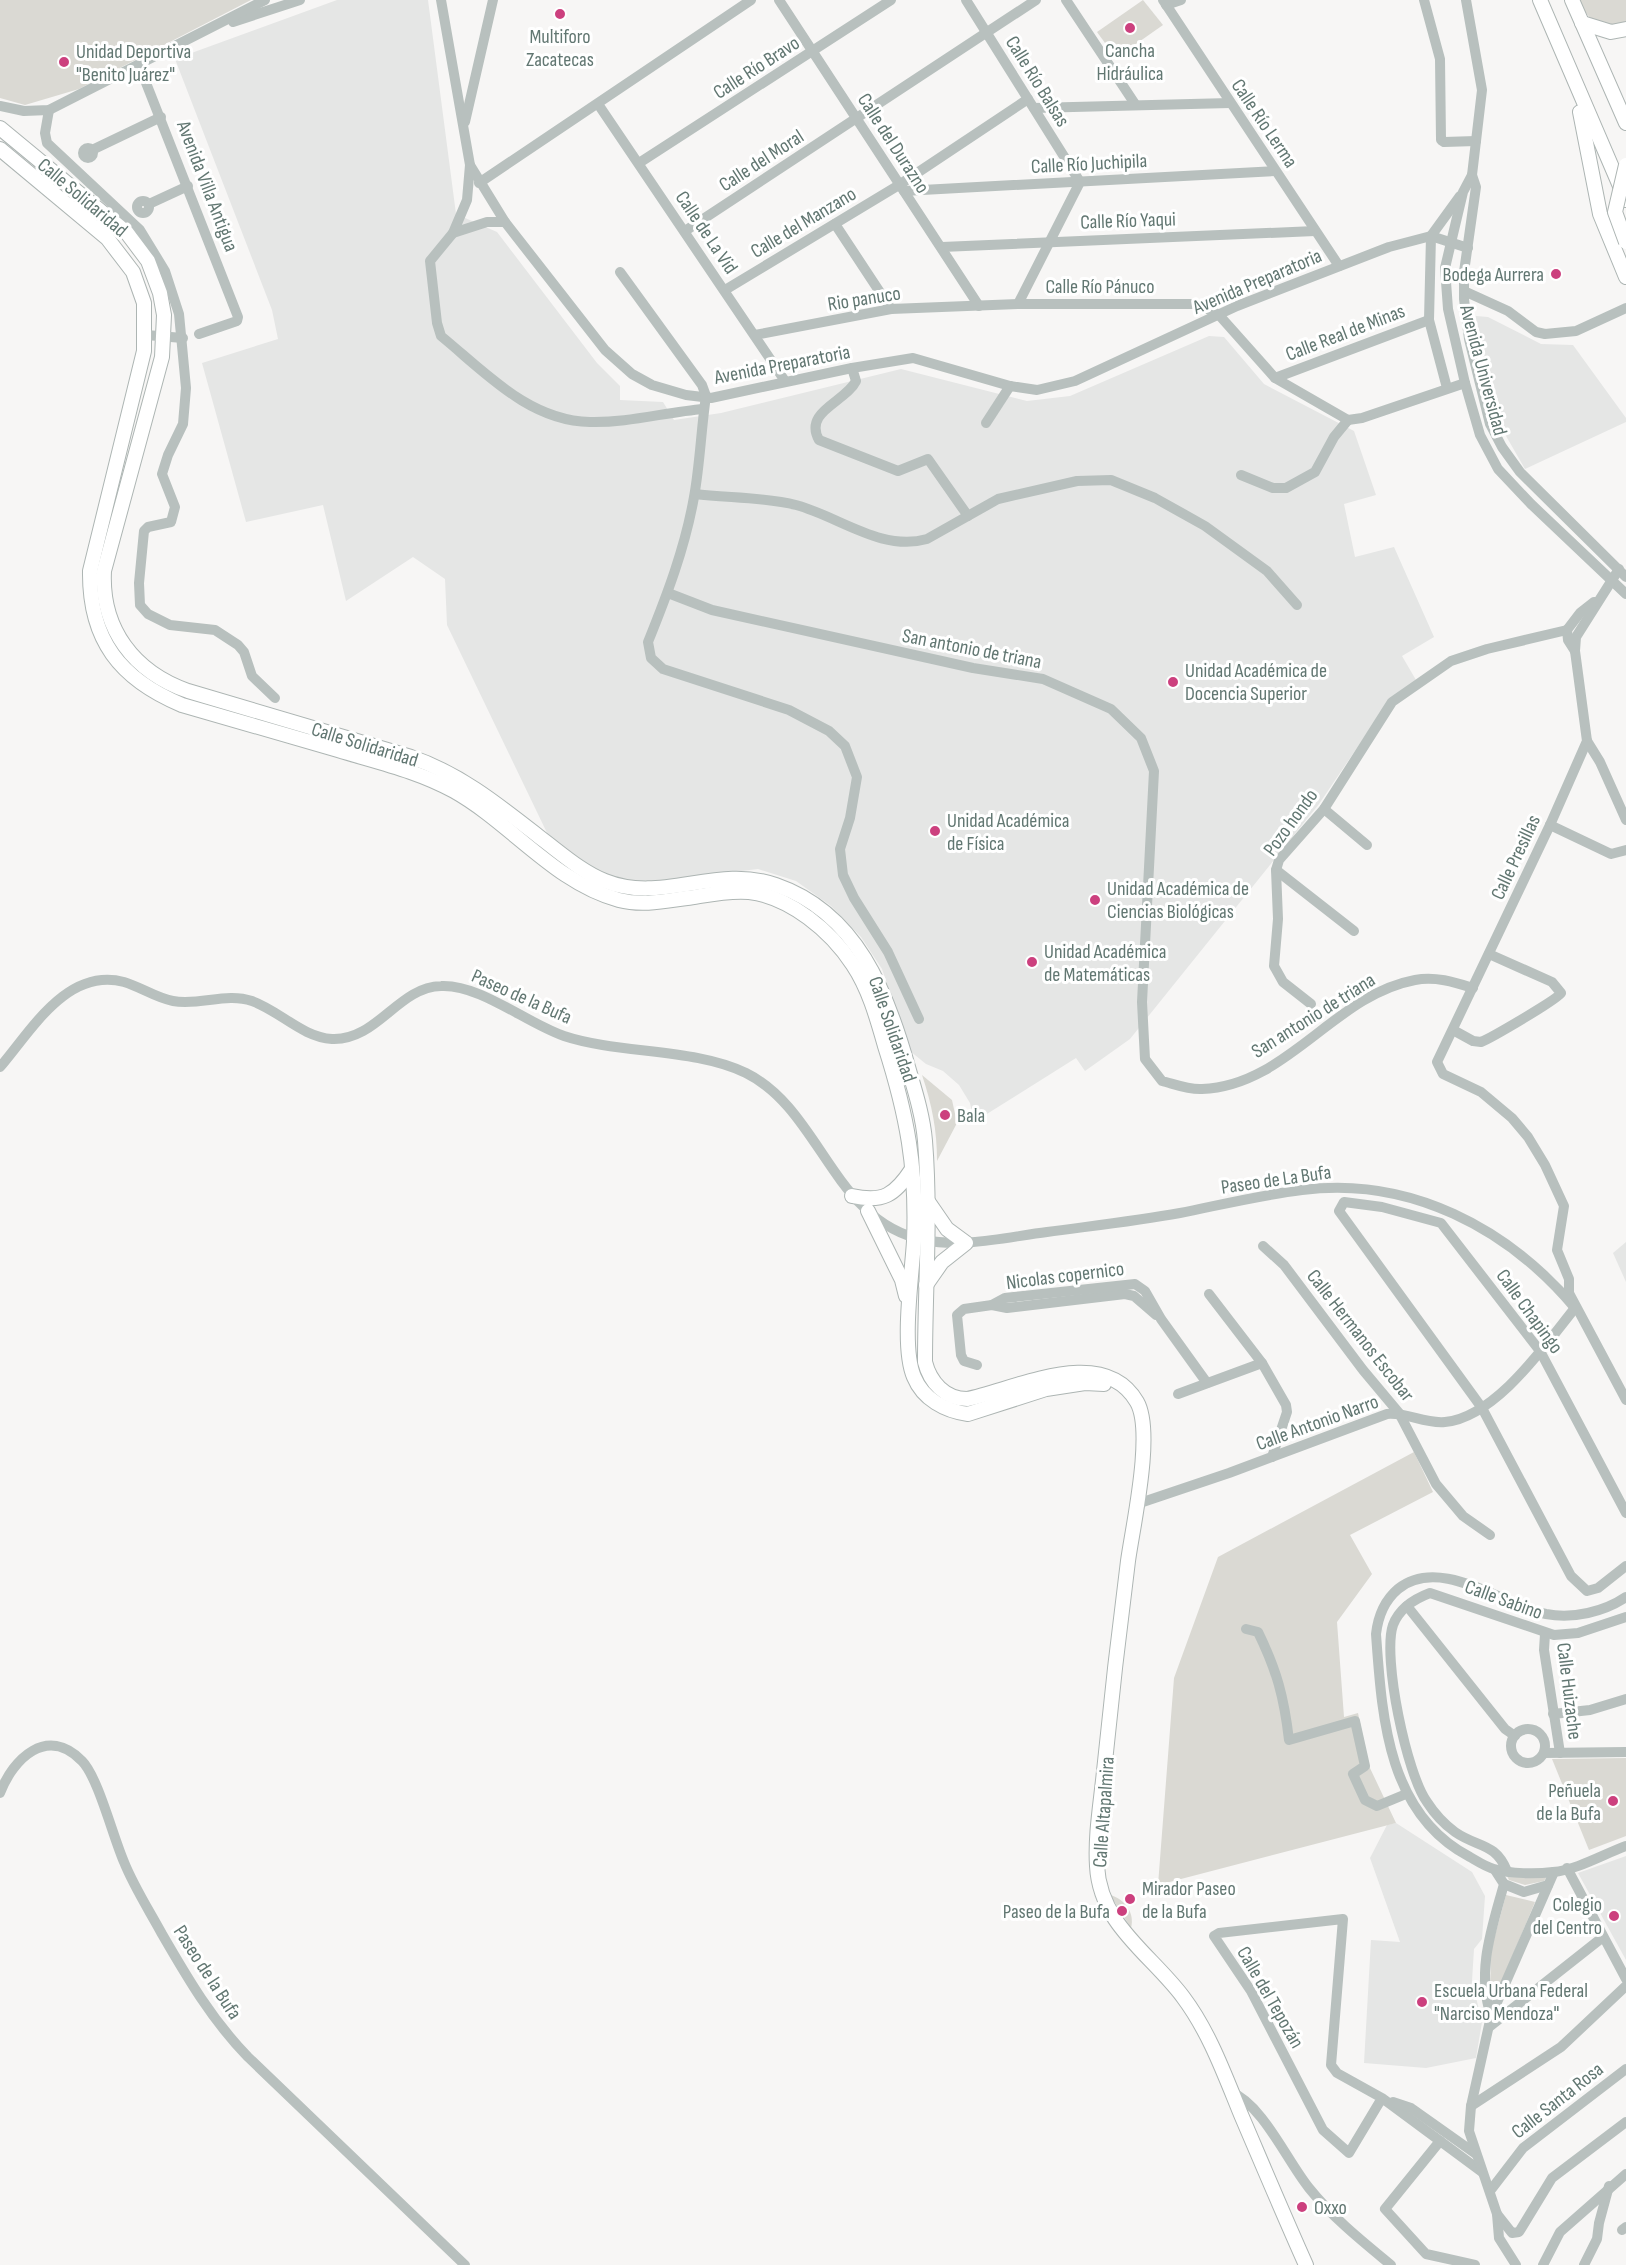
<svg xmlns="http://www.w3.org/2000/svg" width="1626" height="2265" font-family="'Sofia Sans Condensed',sans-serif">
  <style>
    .built { fill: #e5e6e5 }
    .green { fill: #dad9d3 }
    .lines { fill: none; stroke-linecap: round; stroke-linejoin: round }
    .major-casing { stroke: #adb5b3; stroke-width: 16 }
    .minor { stroke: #b8c0be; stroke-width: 10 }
    .major { stroke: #fff; stroke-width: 14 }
    .major-bridge-casing { stroke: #adb5b3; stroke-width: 16; stroke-linecap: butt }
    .major-bridge { stroke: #fff; stroke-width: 14 }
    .poi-dot { fill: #cc407e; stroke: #fff; stroke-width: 2 }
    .labels { text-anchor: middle; stroke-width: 6; stroke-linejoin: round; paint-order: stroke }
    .poi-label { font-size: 20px; fill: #627772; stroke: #fff; text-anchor: start }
    .street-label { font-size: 20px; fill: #627772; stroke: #fff }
  </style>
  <rect width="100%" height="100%" fill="#f7f6f5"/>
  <g class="built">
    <path d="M337,0H428L456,214L497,232L597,363L620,386V400L663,402L674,420L721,413L901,369L1027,401L1070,396L1209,336L1224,337L1264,384L1354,431L1376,495L1344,504L1355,557L1394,547L1434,637L1402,656L1416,680L1390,699L1319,804L1130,1039L1085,1071L1076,1058L974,1122L970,1103L959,1085L943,1071L926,1064L910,1051L882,969L861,937L831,906L796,881L758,869L644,883L610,877L584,864L549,837L447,625L445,579L413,557L346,601L323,505L246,522L202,363L278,339L272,310L175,59Z"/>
    <path d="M1476,316L1488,317L1541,344L1573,345L1626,418V422L1525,469L1502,429L1473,325Z"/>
    <path d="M1626,1242V1282L1613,1253Z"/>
    <path d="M1396,1823L1472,1872L1485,1896L1482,1939L1474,1949L1472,1981L1482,2022L1476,2058L1426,2068L1364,2063L1371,1940L1400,1942L1370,1858L1387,1825Z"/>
    <path d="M1626,1856V1960L1578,1873Z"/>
  </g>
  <g class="green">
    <path d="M0,0H251L79,89L25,105L0,98Z"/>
    <path d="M1143,0L1163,25L1116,58L1097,32Z"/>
    <path d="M1578,0H1626V21L1610,28C1593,21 1586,17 1578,0Z"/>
    <path d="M922,1075L952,1100L957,1123L937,1161C937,1130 932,1105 922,1075Z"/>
    <path d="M1414,1452L1433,1492L1350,1535L1372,1574L1337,1622L1344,1717L1358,1713L1369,1766L1396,1823L1158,1885L1174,1678L1218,1557Z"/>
    <path d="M1626,1758V1836L1589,1850L1552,1759Z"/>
    <path d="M1506,1874L1547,1876L1544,1881L1525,1885L1509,1880Z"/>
    <path d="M1110,1895C1125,1899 1135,1913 1131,1928Z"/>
    <path d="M1506,1895L1535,1902L1495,1998L1490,1996L1491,1950Z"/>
  </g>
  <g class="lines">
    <g class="major-casing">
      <g id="major">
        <path d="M1540,0L1626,200"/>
        <path d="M1572,0L1626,123"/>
        <path d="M1582,23L1611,32L1626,29"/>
        <path d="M1580,112L1600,214L1626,277"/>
        <path d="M0,128L127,233L148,261L160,293L164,315L162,357L104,571C101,629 134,672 188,691L411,757C461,774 501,807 542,839C562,854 582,872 605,881C662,904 716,864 776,885C857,913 887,992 908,1067C915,1091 923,1116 925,1141C931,1214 925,1289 925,1362C930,1382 945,1399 967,1399C1014,1390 1103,1343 1137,1402C1154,1432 1133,1525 1128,1561C1119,1631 1111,1701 1104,1771C1101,1802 1095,1835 1097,1866C1100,1925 1151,1954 1183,1997C1210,2033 1225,2076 1242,2117C1263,2166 1284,2216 1306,2265"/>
        <path d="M0,149L107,238L133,272L144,303V351L90,571C89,640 120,679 182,705C234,720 286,735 338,750C377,762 418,771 454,791C511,823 555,883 619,900C642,906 665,901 687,898C707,895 729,890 749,892C790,897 831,931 853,965C869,989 877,1018 885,1046C907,1115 917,1168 914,1241C912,1275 901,1347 914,1377C923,1399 945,1411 968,1414L1046,1389L1085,1383L1104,1384"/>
        <path d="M852,1196C883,1203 895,1195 912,1169"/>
        <path d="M868,1211L902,1280L906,1296"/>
        <path d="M926,1285L942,1262L966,1243L947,1229L927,1200"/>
      </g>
    </g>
    <g class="minor">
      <path d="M441,0L470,165L467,200L453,233L430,261L437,323L441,336C485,372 529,421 590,422C628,423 666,412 704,409"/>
      <path d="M779,0L979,306"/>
      <path d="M966,0L1080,182L1018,304"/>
      <path d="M1066,0L1135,104"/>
      <path d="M1163,0L1339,266"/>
      <path d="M1424,0L1440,59L1441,140L1444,142L1476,141"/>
      <path d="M1466,0L1482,90L1472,175L1463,192L1445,268L1448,309L1465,383L1480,435L1498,469L1531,504L1626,594"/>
      <path d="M1166,5L1181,0"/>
      <path d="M233,22L300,0"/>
      <path d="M139,65L238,317L237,321L199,334"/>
      <path d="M598,104L785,381"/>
      <path d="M0,106L24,111L49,110L265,0"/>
      <path d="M1034,108L1230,103"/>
      <path d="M49,110L45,133L47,143L140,230L165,271L179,314L186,388L183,424L168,455L162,474L175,507L171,522L148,527L144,531L139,583L140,605L148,614L170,625L215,630L238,645L244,652L252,676L275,698"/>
      <path d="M465,122L493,0"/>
      <circle cx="88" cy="153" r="5"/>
      <path d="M92,150L161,117"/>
      <path d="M639,163L891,0"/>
      <path d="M470,165L505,222L605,350L632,374L652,385L686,395L711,398L852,368L913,358L1010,386L1037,390L1075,381L1237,306L1389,247L1431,236L1468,248"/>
      <path d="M1472,175L1476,187L1464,272V299L1469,339L1490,424L1502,447L1520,472L1626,577"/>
      <path d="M479,183L751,0"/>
      <path d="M904,191L1275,171"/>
      <circle cx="143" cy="207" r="6"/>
      <path d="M149,204L188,186"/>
      <path d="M835,224L891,309"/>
      <path d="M685,231L1036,0"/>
      <path d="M453,233L487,222H505"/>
      <path d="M942,247L1315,231"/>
      <path d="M620,272L702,385L706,396C701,430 700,464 694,497C685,548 667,595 648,642L651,658L663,669L789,710L829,731L845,746L857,777L850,818L840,849L843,875L854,898L888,952L919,1019"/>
      <path d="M725,290L899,185L1028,99"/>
      <path d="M1464,291L1508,311L1536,332L1545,334L1576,331L1626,308"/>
      <path d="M146,335L183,338"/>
      <path d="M755,335L891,309L1018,304H1199L1219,315L1275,378L1348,420"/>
      <path d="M852,368L856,381C846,402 803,411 819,440L898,471L928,459L968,516"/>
      <path d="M1275,378L1429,320"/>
      <path d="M1447,388L1429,320L1431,236L1460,196"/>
      <path d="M1348,420L1362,418L1465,383"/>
      <path d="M986,423L1010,386"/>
      <path d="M1241,475L1273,488H1286L1315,472L1334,437L1348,420"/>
      <path d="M695,494C727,498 764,497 796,505C838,516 881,552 927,539L998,499L1077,481L1111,480L1155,498L1205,526L1267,571L1297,605"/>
      <path d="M1619,569L1576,637L1575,651L1587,741L1550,825L1437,1062L1443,1074L1481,1092L1512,1118L1528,1137L1545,1165L1564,1206L1557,1250L1569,1279V1293L1626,1400"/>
      <path d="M668,593L712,610L973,668L1043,679L1111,709L1141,738L1154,771L1142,1002L1145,1059L1162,1081C1174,1084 1189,1090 1202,1089C1287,1086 1334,995 1415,980C1435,976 1454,982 1473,988"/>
      <path d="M1575,651L1568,640L1567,630L1580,613L1594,602"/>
      <path d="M1587,741L1600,762L1626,820"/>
      <path d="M1324,809L1367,845"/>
      <path d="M1550,825L1611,854L1626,850"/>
      <path d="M1276,870L1354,931"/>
      <path d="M1311,1004L1283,982L1274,966L1278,919L1276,870L1279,860L1324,809L1392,702L1451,661L1487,649L1567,630"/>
      <path d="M1453,1030L1473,1041L1481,1042C1491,1038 1558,999 1561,993L1552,982L1489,954"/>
      <path d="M0,1067C31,1031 67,967 124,982C141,987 156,998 173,1001C200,1006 226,992 252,1001C280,1011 302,1037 332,1039C377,1041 398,987 441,986C480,984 526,1023 564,1036C618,1054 696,1048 746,1073C821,1110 833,1222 924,1240C964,1248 1007,1237 1047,1232C1091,1226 1136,1221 1180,1213C1220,1205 1261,1195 1302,1190C1409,1176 1508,1228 1575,1308"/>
      <path d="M1263,1246L1284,1265L1363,1370L1399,1413L1436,1484L1463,1516L1490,1535"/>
      <path d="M1209,1294L1262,1363L1286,1405L1287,1412L1272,1457"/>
      <path d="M992,1305L1007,1308L1125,1294L1134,1296L1156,1315"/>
      <path d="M977,1365L964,1361L961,1355L957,1315L964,1309L992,1305L1005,1298L1135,1284L1145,1291L1161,1319L1207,1383"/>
      <path d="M1178,1394L1262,1363"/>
      <path d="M1137,1504L1229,1473L1387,1414C1407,1412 1424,1424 1445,1422C1496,1417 1545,1345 1575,1308"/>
      <path d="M1626,1513L1540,1351L1441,1223L1382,1207L1344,1202L1339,1211L1482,1408L1571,1576L1587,1591L1598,1588L1626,1566"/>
      <path d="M1626,1597C1604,1612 1573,1619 1546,1614C1503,1605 1440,1555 1398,1589C1385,1600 1378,1617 1376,1634C1382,1716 1387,1814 1470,1857C1477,1861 1486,1867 1494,1869C1510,1874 1537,1874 1553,1872C1577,1870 1604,1854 1626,1846"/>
      <path d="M1407,1606L1505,1729L1515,1736"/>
      <path d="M1246,1629L1258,1632C1277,1671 1284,1697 1289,1740L1355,1721L1365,1766L1353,1774L1365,1800L1377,1806L1406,1794"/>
      <path d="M1545,1634L1544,1650L1560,1753"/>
      <path d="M1553,1714L1590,1710L1626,1699"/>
      <circle cx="1528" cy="1746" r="17"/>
      <path d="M1544,1753L1626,1752"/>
      <path d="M0,1793C13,1759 47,1725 82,1761C98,1777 113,1837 124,1862C134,1887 149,1910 162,1934C188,1979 212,2020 248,2057L465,2265"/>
      <path d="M1567,1868L1626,1979"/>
      <path d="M1507,1871C1495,1842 1478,1848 1455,1832C1444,1824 1434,1813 1427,1802C1407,1775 1382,1657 1393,1625C1399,1609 1414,1599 1430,1593L1554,1635L1578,1633L1626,1617"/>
      <path d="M1504,1884L1524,1892L1548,1885"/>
      <path d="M1491,2016C1476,1971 1492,1928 1504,1884L1495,1870"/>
      <path d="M1489,2027L1603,1937"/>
      <path d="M1231,2092C1263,2105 1287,2161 1309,2188C1333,2218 1362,2241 1391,2265"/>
      <path d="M1382,2098L1349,2153L1323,2130L1251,1991L1214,1936L1219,1933L1343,1919L1331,2065L1337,2073L1382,2098L1482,2172"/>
      <path d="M1393,2102L1411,2108L1476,2154"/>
      <path d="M1471,2106L1561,2047L1626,1986"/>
      <path d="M1440,2141L1385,2209L1426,2254L1475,2265"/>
      <path d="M1490,2191L1523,2148L1626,2069"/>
      <path d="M1497,2214L1512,2233L1519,2232L1552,2178L1626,2122"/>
      <path d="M1622,2230L1626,2227"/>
      <path d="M1516,2265L1499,2238L1497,2214L1469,2131L1471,2106L1491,2016L1554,1872"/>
      <path d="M1543,2265L1560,2232L1626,2174"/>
      <path d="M1584,2265L1597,2239L1599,2223L1609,2186"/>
    </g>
    <use href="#major" class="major"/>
    <g class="major-bridge-casing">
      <path id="major-bridge" d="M1626,165L1615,212L1626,242"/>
    </g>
    <use href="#major-bridge" class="major-bridge"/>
  </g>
  <g class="poi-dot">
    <circle cx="560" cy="14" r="6"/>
    <circle cx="1130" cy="28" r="6"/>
    <circle cx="64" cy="62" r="6"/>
    <circle cx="1556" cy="274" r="6"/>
    <circle cx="1173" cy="682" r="6"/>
    <circle cx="935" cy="831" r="6"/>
    <circle cx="1095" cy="900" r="6"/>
    <circle cx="1032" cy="962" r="6"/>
    <circle cx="945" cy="1115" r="6"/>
    <circle cx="1613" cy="1801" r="6"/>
    <circle cx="1130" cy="1899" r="6"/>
    <circle cx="1122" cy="1911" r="6"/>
    <circle cx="1614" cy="1916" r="6"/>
    <circle cx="1422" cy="2002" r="6"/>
    <circle cx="1302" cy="2207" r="6"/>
  </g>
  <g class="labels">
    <g class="poi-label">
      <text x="560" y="43" text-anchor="middle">Multiforo<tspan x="560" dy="23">Zacatecas</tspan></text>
      <text x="1130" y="57" text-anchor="middle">Cancha<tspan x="1130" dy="23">Hidráulica</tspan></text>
      <text x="76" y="58">Unidad Deportiva<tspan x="76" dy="23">"Benito Juárez"</tspan></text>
      <text x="1544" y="281" text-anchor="end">Bodega Aurrera</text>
      <text x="1185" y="677">Unidad Académica de<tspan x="1185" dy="23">Docencia Superior</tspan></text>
      <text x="947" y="827">Unidad Académica<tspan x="947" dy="23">de Física</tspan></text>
      <text x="1107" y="895">Unidad Académica de<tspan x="1107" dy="23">Ciencias Biológicas</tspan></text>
      <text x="1044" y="958">Unidad Académica<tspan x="1044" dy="23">de Matemáticas</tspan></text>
      <text x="957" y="1122">Bala</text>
      <text x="1601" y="1797" text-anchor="end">Peñuela<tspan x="1601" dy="23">de la Bufa</tspan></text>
      <text x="1142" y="1895">Mirador Paseo<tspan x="1142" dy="23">de la Bufa</tspan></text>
      <text x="1602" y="1911" text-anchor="end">Colegio<tspan x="1602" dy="23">del Centro</tspan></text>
      <text x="1110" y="1918" text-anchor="end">Paseo de la Bufa</text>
      <text x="1434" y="1997">Escuela Urbana Federal<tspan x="1434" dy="23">"Narciso Mendoza"</tspan></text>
      <text x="1314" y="2214">Oxxo</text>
    </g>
    <g class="street-label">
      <text transform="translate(756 67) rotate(-33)" y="7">Calle Río Bravo</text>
      <text transform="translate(1038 81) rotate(58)" y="7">Calle Río Balsas</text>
      <text transform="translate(1265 123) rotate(56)" y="7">Calle Río Lerma</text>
      <text transform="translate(894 143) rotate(57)" y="7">Calle del Durazno</text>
      <text transform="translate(761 160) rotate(-33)" y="7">Calle del Moral</text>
      <text transform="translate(1089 163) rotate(-3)" y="7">Calle Río Juchipila</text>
      <text transform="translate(208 186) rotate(69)" y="7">Avenida Villa Antigua</text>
      <text transform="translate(83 197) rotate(40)" y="7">Calle Solidaridad</text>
      <text transform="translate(1128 220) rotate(-2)" y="7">Calle Río Yaqui</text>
      <text transform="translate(803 222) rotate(-31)" y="7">Calle del Manzano</text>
      <text transform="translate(707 232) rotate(56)" y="7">Calle de La Vid</text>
      <text transform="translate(1257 281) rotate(-23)" y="7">Avenida Preparatoria</text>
      <text x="1100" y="293">Calle Río Pánuco</text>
      <text transform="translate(864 298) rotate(-9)" y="7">Rio panuco</text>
      <text transform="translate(1345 332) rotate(-21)" y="7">Calle Real de Minas</text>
      <text transform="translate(782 364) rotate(-11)" y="7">Avenida Preparatoria</text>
      <text transform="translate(1484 370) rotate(75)" y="7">Avenida Universidad</text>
      <text transform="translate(972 648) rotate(11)" y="7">San antonio de triana</text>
      <text transform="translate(365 744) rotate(17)" y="7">Calle Solidaridad</text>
      <text transform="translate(1290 822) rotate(-54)" y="7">Pozo hondo</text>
      <text transform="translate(1515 857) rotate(-65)" y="7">Calle Presillas</text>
      <text transform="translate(522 996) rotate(24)" y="7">Paseo de la Bufa</text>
      <text transform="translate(1313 1015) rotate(-32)" y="7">San antonio de triana</text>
      <text transform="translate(893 1029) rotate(71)" y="7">Calle Solidaridad</text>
      <text transform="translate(1276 1179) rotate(-8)" y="7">Paseo de La Bufa</text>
      <text transform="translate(1065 1275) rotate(-7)" y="7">Nicolas copernico</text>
      <text transform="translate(1530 1311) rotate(54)" y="7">Calle Chapingo</text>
      <text transform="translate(1361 1335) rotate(52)" y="7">Calle Hermanos Escobar</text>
      <text transform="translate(1317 1422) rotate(-20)" y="7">Calle Antonio Narro</text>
      <text transform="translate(1504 1599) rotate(20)" y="7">Calle Sabino</text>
      <text transform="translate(1570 1691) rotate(83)" y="7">Calle Huizache</text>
      <text transform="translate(1103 1812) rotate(-86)" y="7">Calle Altapalmira</text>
      <text transform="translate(208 1972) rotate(57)" y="7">Paseo de la Bufa</text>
      <text transform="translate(1271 1997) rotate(60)" y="7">Calle del Tepozán</text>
      <text transform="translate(1557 2100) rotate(-38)" y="7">Calle Santa Rosa</text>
    </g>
  </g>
</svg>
